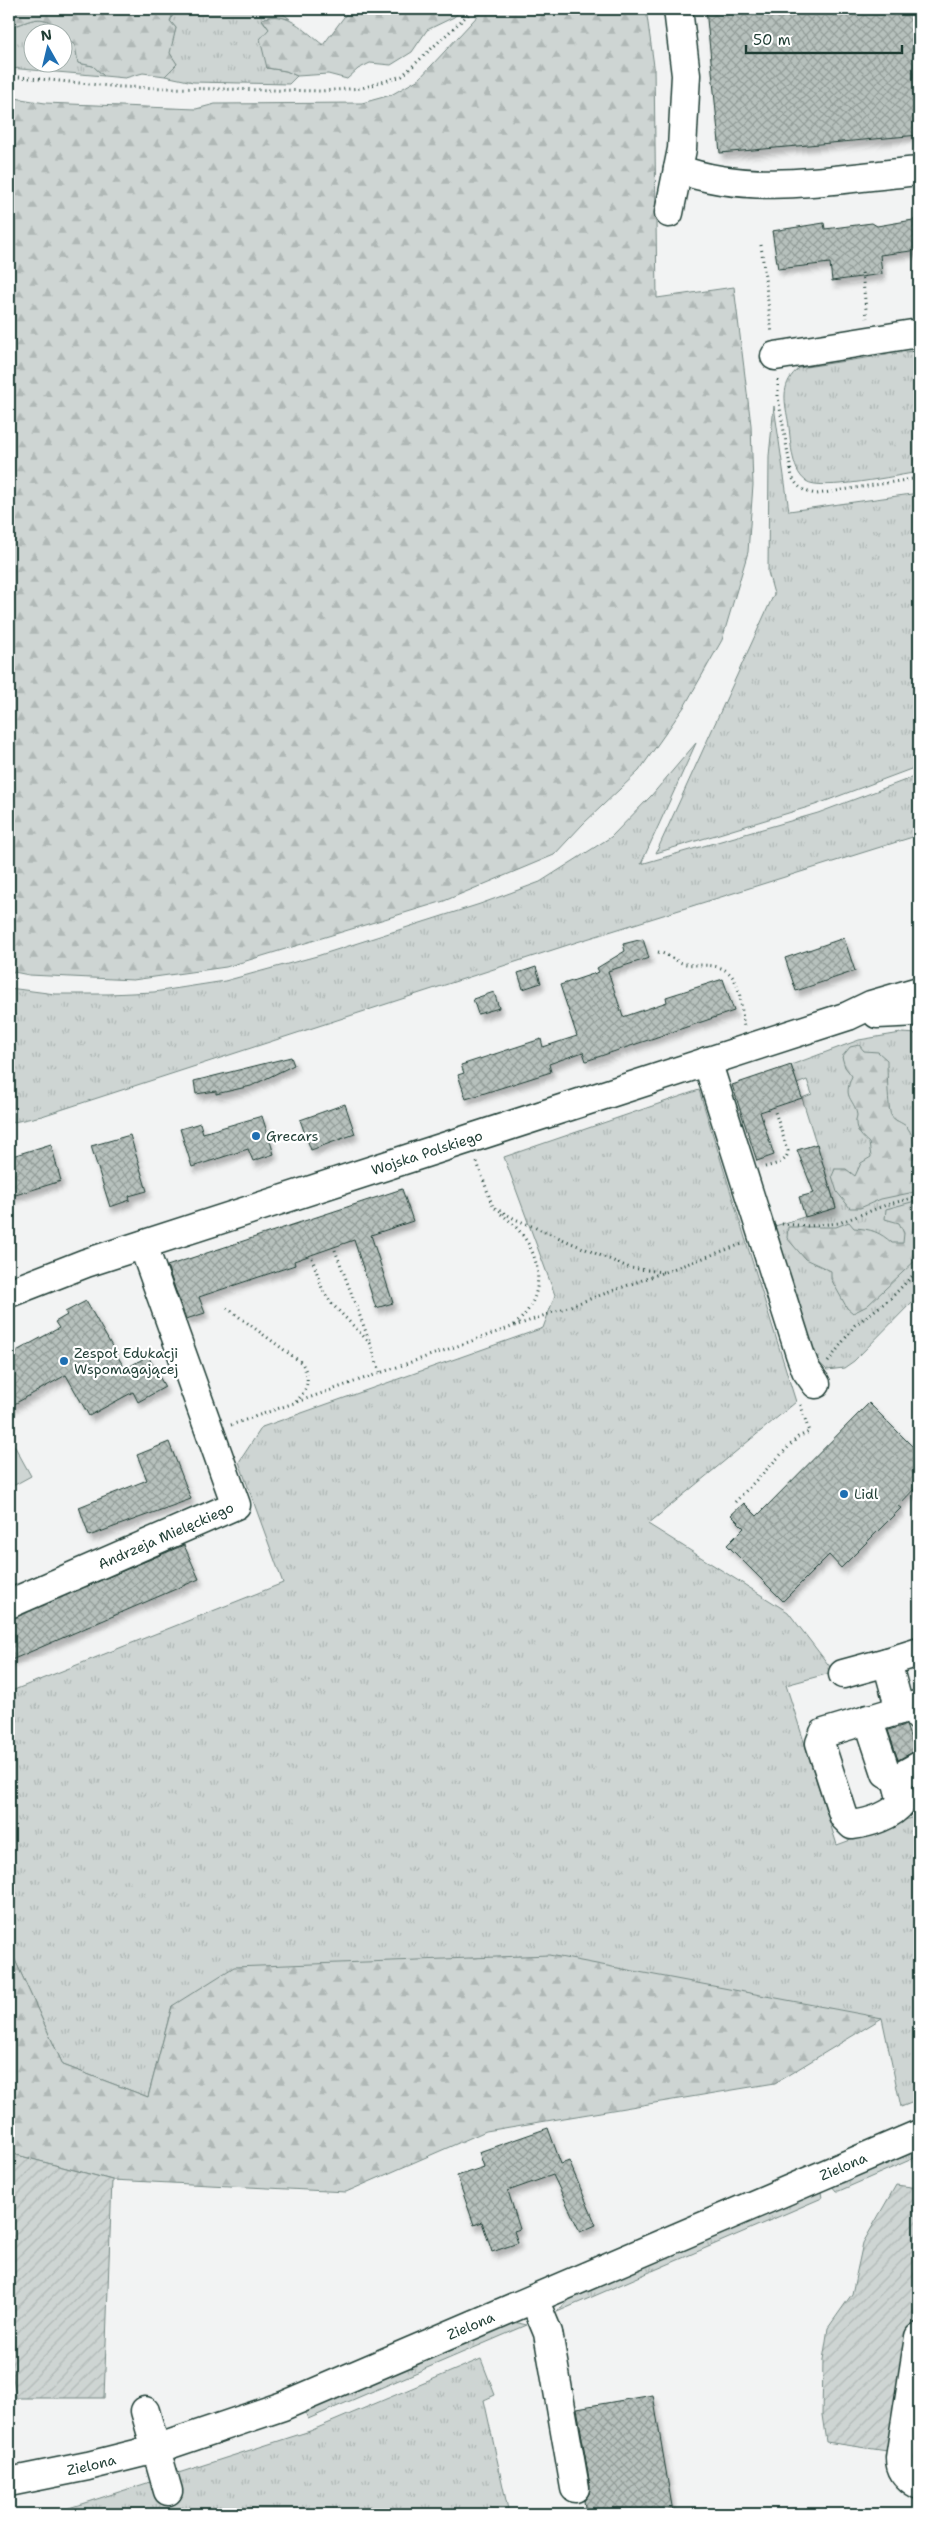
<svg xmlns="http://www.w3.org/2000/svg" width="928" height="2523" font-family="'Shantell Sans',sans-serif">
  <style>
    .grass { fill: url(#grass-tufts); stroke: #768984 }
    .forest { fill: url(#forest-firs); stroke: #768984 }
    .garden { fill: url(#garden-furrows); stroke: #768984 }
    .pitch { fill: #ced5d3; stroke: #768984 }
    .building { fill: url(#building-cross-hatch); stroke: #1f3d34; filter: url(#shadow) }
    .lines { fill: none; stroke-linecap: round; stroke-linejoin: round }
    .minor-casing { stroke: #1f3d34; stroke-width: 31 }
    .path { stroke: #1f3d34; stroke-width: 3; stroke-dasharray: 1 4; stroke-linecap: butt }
    .minor { stroke: #fff; stroke-width: 28 }
    .poi-dot { fill: #1f6fb2; stroke: #fff; stroke-width: 2 }
    .labels { text-anchor: middle; stroke-width: 4.5; stroke-linejoin: round; paint-order: stroke }
    .poi-label { font-size: 14px; fill: #1f3d34; stroke: #fff; text-anchor: start }
    .street-label { font-size: 14px; fill: #1f3d34; stroke: #fff }
  </style>
  <defs>
    <pattern id="grass-tufts" width="24" height="20" patternUnits="userSpaceOnUse" patternTransform="scale(1.25)"><rect width="24" height="20" fill="#ced5d3"/><path d="M3 7l-1-3M5 7V3M7 7l1-3M15 17l-1-3M17 17v-4M19 17l1-3" fill="none" stroke="#b0b8b6"/></pattern>
    <pattern id="forest-firs" width="22" height="20" patternUnits="userSpaceOnUse" patternTransform="scale(1.25)"><rect width="22" height="20" fill="#ced5d3"/><path d="M5 1l3.5 6h-7zM16 11l3.5 6h-7z" fill="#b0b8b6"/></pattern>
    <pattern id="garden-furrows" width="10" height="10" patternUnits="userSpaceOnUse" patternTransform="scale(1.25)"><rect width="10" height="10" fill="#ced5d3"/><path d="M-1 1l2-2M0 10L10 0M9 11l2-2" fill="none" stroke="#b0b8b6"/></pattern>
    <pattern id="building-cross-hatch" width="8" height="8" patternUnits="userSpaceOnUse" patternTransform="scale(1.25)"><rect width="8" height="8" fill="#b7c1bd"/><path d="M0 0l8 8M0 8l8-8" fill="none" stroke="#949e9a"/></pattern>
    <filter id="shadow"><feDropShadow dx="3" dy="5.5" stdDeviation="2.5" flood-color="#0004"/></filter>
  </defs>
  <rect width="100%" height="100%" fill="#f2f3f3"/>
  <filter id="ink" filterUnits="userSpaceOnUse"><feTurbulence type="fractalNoise" baseFrequency=".02" numOctaves="2"/><feDisplacementMap in="SourceGraphic" scale="10" xChannelSelector="R" yChannelSelector="G"/><feConvolveMatrix kernelMatrix="1 2 1 2 8 2 1 2 1" color-interpolation-filters="sRGB"/></filter>
  <g filter="url(#ink)">
    <g class="grass">
      <path d="M175,9H277L290,19L270,16L262,20L269,29L267,68L286,71L297,76L289,84L193,82L165,76L177,64L169,53L176,28L170,21Z"/>
      <path d="M9,18L18,25C38,17 44,16 62,30V32H32V62H62L63,37L75,45L78,63L93,66L104,76L9,68Z"/>
      <path d="M919,350V472C899,475 820,492 806,481C790,470 791,437 788,420C784,399 781,383 799,368Z"/>
      <path d="M774,406L789,511L919,493V766L815,805L656,853L774,594L768,572L769,456Z"/>
      <path d="M696,743L641,864L818,813L919,775V835L577,942L42,1116L9,1123V988L55,994H109L154,992L225,981L317,956L480,904L540,882L611,837L651,796Z"/>
      <path d="M901,1033L919,1034V1295L854,1361L844,1368L827,1370L815,1359L775,1226L836,1207L802,1098L812,1094L807,1080L797,1084L791,1065L859,1040Z"/>
      <path d="M699,1090L796,1402L648,1524L788,1612L834,1672L786,1685L837,1845L919,1815V2100L901,2107L882,2018L172,2006L148,2097L63,2065L9,1947V1692L283,1583L239,1462L262,1427L543,1328L555,1295L504,1157Z"/>
      <path d="M918,2148L919,2156L839,2191H836L832,2186Z"/>
      <path d="M817,2191L821,2192L822,2198L557,2312L570,2298Z"/>
      <path d="M514,2322L527,2325L315,2416L308,2419L304,2409Z"/>
      <path d="M481,2359L495,2395L484,2400L509,2514H50L310,2431Z"/>
    </g>
    <g class="forest">
      <path d="M9,9H175L170,21L176,28L170,53L177,64L165,76L143,73L125,78L104,76L93,66L78,63L75,45L63,37L62,30C44,16 38,17 18,25L9,18Z"/>
      <path d="M350,9H463L454,17L427,30L412,52L391,65L370,63L358,69L347,79L328,74L297,76L286,71L267,68L260,39L269,29L262,19C286,9 305,31 323,45Z"/>
      <path d="M484,9H646L654,66L657,298L734,287L751,425L753,485L748,552L722,640L684,707L639,771L583,824L554,855L444,901L226,967L133,980L29,975L9,971V97L45,103L196,109L215,104L362,103L391,95L419,79Z"/>
      <path d="M859,1045L864,1051L878,1052L887,1060C887,1068 888,1110 891,1115C894,1121 902,1122 907,1127C911,1133 913,1138 919,1142V1191L881,1199L860,1208H850L837,1192L832,1176L835,1169H846L855,1176L861,1163L871,1157L869,1143C863,1138 856,1131 856,1123C855,1120 857,1118 857,1115C854,1097 842,1100 852,1076L845,1067L842,1057L850,1047Z"/>
      <path d="M919,1200V1257L867,1306L853,1313L847,1308L831,1279V1271L805,1259L787,1238L788,1227H836L849,1222L854,1228C871,1229 880,1232 892,1243H903L904,1233L899,1223L885,1219L886,1209Z"/>
      <path d="M9,1947L63,2065L148,2097L172,2006L234,1967L549,1955L882,2018L775,2083L486,2131L346,2192L112,2180L9,2153Z"/>
    </g>
    <g class="garden">
      <path d="M9,2153L112,2180L104,2398H16L9,2349Z"/>
      <path d="M896,2185L919,2188V2288L894,2452L826,2442L822,2415L823,2360L828,2328L852,2294L863,2243Z"/>
    </g>
    <path class="pitch" d="M9,1436L31,1476L9,1488Z"/>
    <g class="building">
      <path d="M706,9H915L919,58V135L720,153Z"/>
      <path d="M919,219V250L880,255L882,274L832,281L830,263L778,269L772,231L824,223L825,229L872,223L877,226Z"/>
      <path d="M844,938L855,971L796,991L785,958Z"/>
      <path d="M643,939L649,958L608,971L623,1017L667,1002L666,997L723,979L734,1011L586,1061L583,1052L549,1064L551,1072L466,1099L458,1075L464,1073L461,1065L541,1039L543,1047L577,1036L560,985L599,972L597,968L625,951L623,944Z"/>
      <path d="M536,967L541,983L523,989L518,973Z"/>
      <path d="M494,992L499,1008L478,1014L473,999Z"/>
      <path d="M291,1057L294,1065L251,1086L216,1094V1091L196,1094L194,1081Z"/>
      <path d="M791,1065L802,1098L760,1112L774,1155L757,1161L732,1085Z"/>
      <path d="M345,1104L355,1134L311,1150L300,1120Z"/>
      <path d="M262,1116L274,1154L253,1161L248,1149L192,1167L180,1129L200,1123L203,1133Z"/>
      <path d="M130,1135L147,1191L129,1196L130,1200L110,1207L91,1146Z"/>
      <path d="M51,1144L61,1181L9,1197V1157Z"/>
      <path d="M817,1144L836,1208L805,1217L799,1197L814,1193L797,1150Z"/>
      <path d="M402,1189L413,1221L371,1235L393,1303L376,1308L354,1240L294,1261L295,1265L199,1297L205,1313L186,1319L167,1266Z"/>
      <path d="M86,1301L125,1369L148,1356L165,1387L138,1402L133,1392L89,1416L66,1375L9,1407V1355L59,1328L55,1322L67,1315L65,1312Z"/>
      <path d="M869,1403L919,1453V1484L898,1506L901,1508L841,1568L829,1555L783,1601L727,1545L744,1528L731,1515L744,1503L757,1516Z"/>
      <path d="M169,1442L191,1499L89,1536L79,1507L147,1480L137,1455Z"/>
      <path d="M184,1545L199,1579L9,1661V1619Z"/>
      <path d="M906,1725L915,1751L898,1760L888,1730Z"/>
      <path d="M548,2128L561,2164L569,2161L596,2225L580,2232L553,2175L508,2191L520,2229L514,2231L518,2243L492,2252L482,2222L474,2225L457,2176L484,2167L479,2152Z"/>
      <path d="M653,2395L673,2512L657,2514H586L584,2501L589,2494L590,2485L577,2408Z"/>
    </g>
    <g class="lines">
      <g class="minor-casing">
        <g id="minor">
          <path d="M678,169C753,197 841,178 919,171"/>
          <path d="M669,213L682,149L686,75L678,9"/>
          <path d="M775,356L919,333"/>
          <path d="M877,1014L919,1012"/>
          <path d="M707,1061L800,1354L806,1370L816,1384"/>
          <path id="s1" d="M9,1293L86,1263L848,1016L871,1005L919,991"/>
          <path id="s2" d="M9,1604L236,1505L143,1245"/>
          <path d="M919,1652L887,1662L900,1710L916,1705L919,1717"/>
          <path d="M843,1674L887,1662"/>
          <path d="M900,1710L824,1733L820,1743L844,1817L852,1825C869,1823 892,1816 902,1802L896,1779L919,1766"/>
          <path d="M868,1719L886,1773L896,1779"/>
          <path d="M534,2299L548,2333L575,2488"/>
          <path d="M919,2337L900,2458C900,2471 908,2479 919,2485"/>
          <path d="M145,2411L168,2491"/>
          <path id="s3" d="M9,2482L88,2466L156,2449L283,2406L919,2134"/>
        </g>
      </g>
      <g class="path">
        <path d="M9,76L120,87L321,91L362,88L402,76L474,9"/>
        <path d="M761,245L772,334"/>
        <path d="M862,273L867,318"/>
        <path d="M778,380V397L792,477C798,488 804,492 817,494L919,478"/>
        <path d="M658,952C668,954 676,962 686,964C697,966 707,964 718,967C743,974 740,1005 744,1027"/>
        <path d="M477,1162L493,1207L515,1219L630,1268L663,1272"/>
        <path d="M765,1167C775,1164 787,1163 788,1151L775,1112"/>
        <path d="M501,1214C540,1242 554,1293 513,1326"/>
        <path d="M782,1224L809,1226L839,1223L886,1205L919,1196"/>
        <path d="M335,1250L369,1340"/>
        <path d="M312,1258L323,1291L332,1304L370,1343L380,1372"/>
        <path d="M227,1308L302,1363C311,1379 308,1389 296,1402"/>
        <path d="M9,1321L17,1317"/>
        <path d="M828,1362L855,1325L891,1298L919,1269"/>
        <path d="M231,1425L526,1322L742,1244"/>
        <path d="M735,1502L798,1437L809,1432L800,1402"/>
        <path d="M915,1822L919,1830"/>
      </g>
      <use href="#minor" class="minor"/>
    </g>
  </g>
  <g class="poi-dot">
    <circle cx="256" cy="1136" r="5"/>
    <circle cx="64" cy="1361" r="5"/>
    <circle cx="844" cy="1494" r="5"/>
  </g>
  <g class="labels">
    <g class="poi-label">
      <text x="266" y="1141">Grecars</text>
      <text x="74" y="1358">Zespoł Edukacji<tspan x="74" dy="16">Wspomagającej</tspan></text>
      <text x="854" y="1499">Lidl</text>
    </g>
    <g class="street-label">
      <text dy="5" stroke="none"><textPath href="#s1" startOffset="441">Wojska Polskiego</textPath></text>
      <text dy="5" stroke="none"><textPath href="#s2" startOffset="171">Andrzeja Mielęckiego</textPath></text>
      <text dy="5" stroke="none"><textPath href="#s3" startOffset="894">Zielona</textPath></text>
      <text dy="5" stroke="none"><textPath href="#s3" startOffset="489">Zielona</textPath></text>
      <text dy="5" stroke="none"><textPath href="#s3" startOffset="84">Zielona</textPath></text>
    </g>
  </g>
  <rect width="928" height="2523" fill="none" stroke="#fff" stroke-width="30"/>
  <rect x="15" y="15" width="898" height="2493" fill="none" stroke="#1f3d34" stroke-width="2" filter="url(#ink)"/>
  <g transform="translate(48 48) rotate(352)"><circle r="24" fill="#ffffff" stroke="#a5b1ae"/>
  <path d="M0-4L9 19L0 12L-9 19Z" fill="#1f6fb2"/>
  <text y="-8" font-size="14" font-weight="bold" text-anchor="middle" fill="#1f3d34">N</text>
  </g>
  <path d="M746 45v8h156v-8" fill="none" stroke="#1f3d34" stroke-width="2.5"/>
  <text x="753" y="45" font-size="15" fill="#1f3d34" stroke="#ffffff" stroke-width="4" paint-order="stroke">50 m</text>
</svg>
